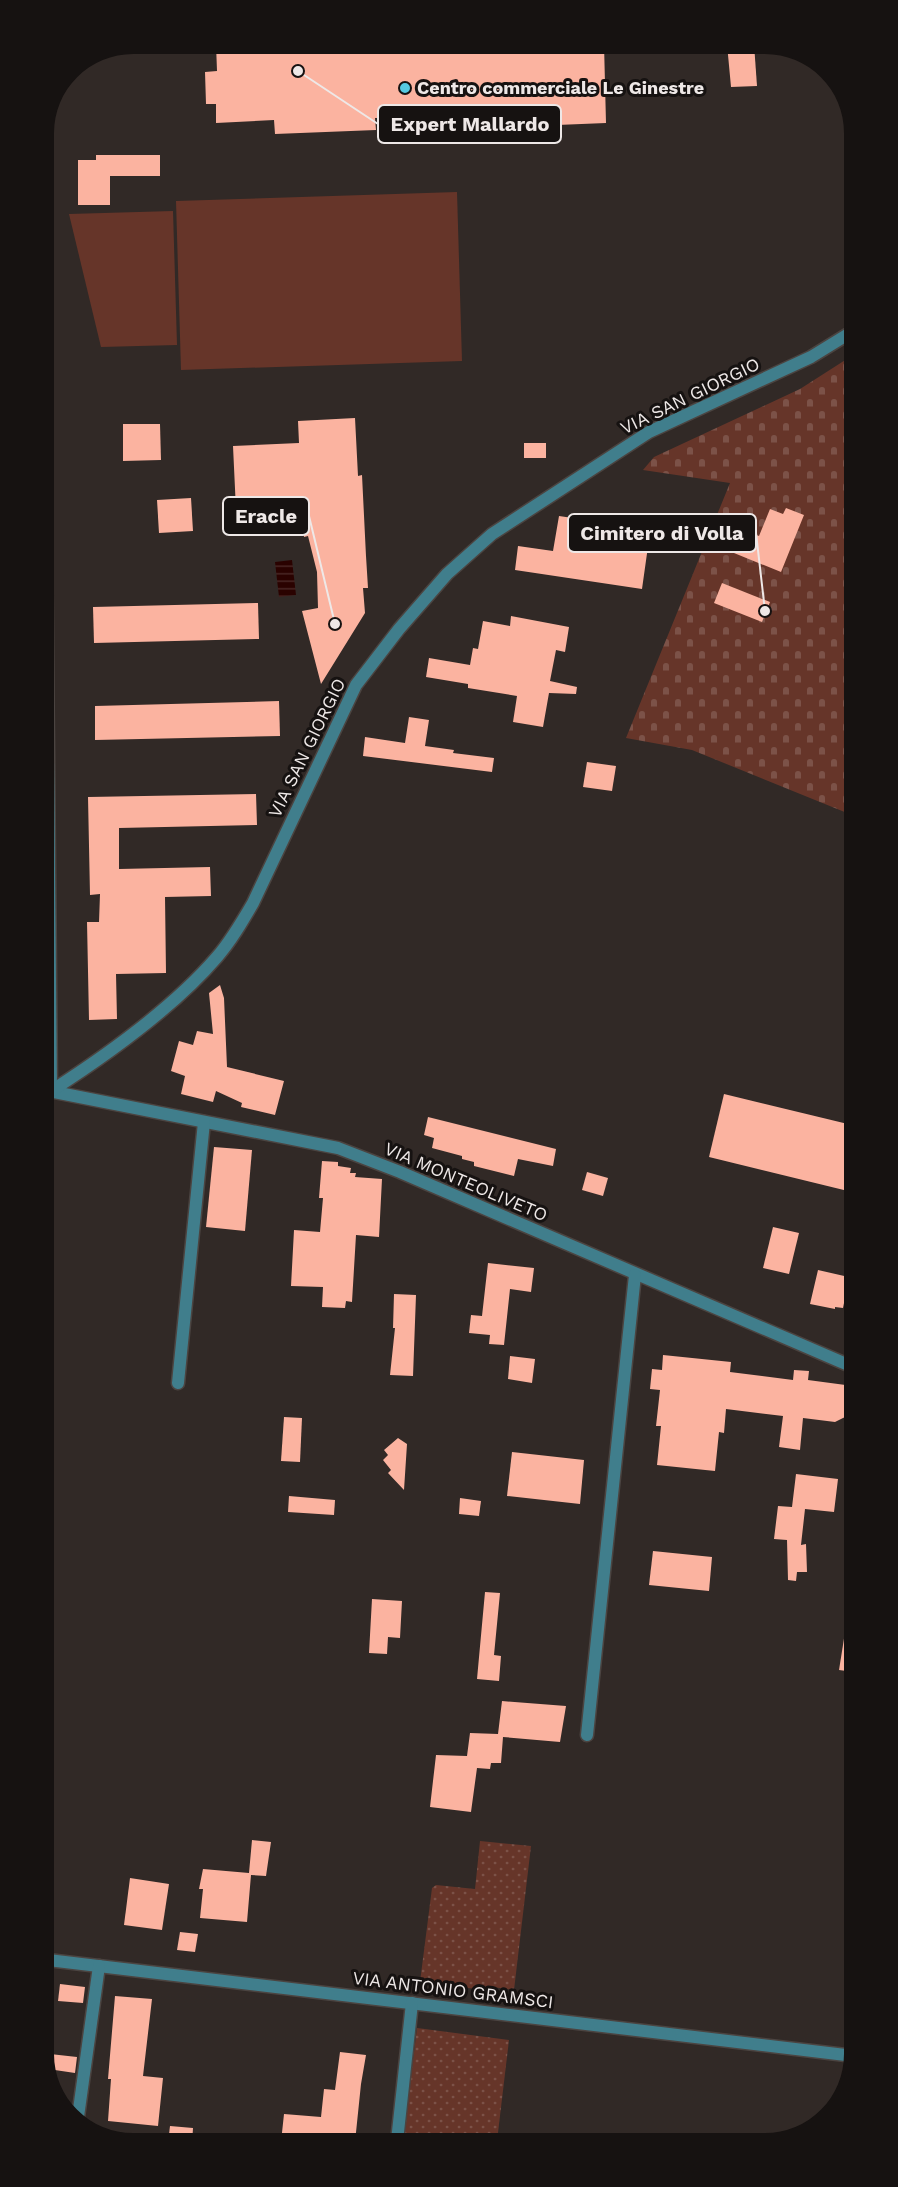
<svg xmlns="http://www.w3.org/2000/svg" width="898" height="2187" font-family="'Work Sans',sans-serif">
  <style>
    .grass { fill: url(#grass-dots) }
    .cemetery { fill: url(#cemetery-stones) }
    .green { fill: #663529 }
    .water { fill: url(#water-rules) }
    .building { fill: #fbb3a0 }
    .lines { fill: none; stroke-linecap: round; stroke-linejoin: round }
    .minor-casing { stroke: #4b4441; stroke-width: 15 }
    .minor { stroke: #407e8c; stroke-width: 12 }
    .poi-dot { fill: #56c9e1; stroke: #161211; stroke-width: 2 }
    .labels { text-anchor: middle; stroke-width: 6; stroke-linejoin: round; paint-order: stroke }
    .poi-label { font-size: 18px; font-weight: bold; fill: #eee8e7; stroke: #161211; text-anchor: start }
    .street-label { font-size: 18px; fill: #eee8e7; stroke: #161211 }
    .leader { fill: none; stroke: #eee8e7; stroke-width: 2 }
    .callout-dot { fill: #eee8e7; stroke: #161211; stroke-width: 2 }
    .callout { fill: #161211; stroke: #eee8e7; stroke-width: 2 }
    .callout-label { font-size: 20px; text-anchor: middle; font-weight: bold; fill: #eee8e7 }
  </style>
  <defs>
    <pattern id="grass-dots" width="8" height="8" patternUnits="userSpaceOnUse" patternTransform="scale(1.5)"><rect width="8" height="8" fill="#663529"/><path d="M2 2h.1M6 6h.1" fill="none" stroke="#7c5248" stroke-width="1.8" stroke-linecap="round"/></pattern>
    <pattern id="cemetery-stones" width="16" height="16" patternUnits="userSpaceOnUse" patternTransform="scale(1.5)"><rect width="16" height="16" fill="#663529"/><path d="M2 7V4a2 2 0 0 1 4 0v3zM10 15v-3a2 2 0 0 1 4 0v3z" fill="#7c5248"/></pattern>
    <pattern id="water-rules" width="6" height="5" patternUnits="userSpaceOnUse" patternTransform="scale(1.5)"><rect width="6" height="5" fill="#2a0200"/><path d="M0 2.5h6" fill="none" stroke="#492725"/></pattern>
  </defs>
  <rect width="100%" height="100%" fill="#312926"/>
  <g class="grass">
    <path d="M480,1841L531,1846L514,1990L493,1987L492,1991L420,1982L432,1888L436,1885L475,1889Z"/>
    <path d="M417,2028L509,2040L497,2141H403Z"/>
  </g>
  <path class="cemetery" d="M850,357L852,815L692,750L626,738L730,483L643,470L654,457L800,389Z"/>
  <g class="green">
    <path d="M457,192L462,361L181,370L176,201Z"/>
    <path d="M173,211L177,345L101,347L69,214Z"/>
  </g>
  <path class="water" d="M292,560L296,595L279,597L275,562Z"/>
  <g class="building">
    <path d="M216,44H604L606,123L434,130V117L375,118L376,130L275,134L274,120L216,123V104H206L205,72L217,71Z"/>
    <path d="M727,44H754L757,86L731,87Z"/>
    <path d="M96,155H160V176H110V205H78V160H96Z"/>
    <path d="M355,418L358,476L362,475L366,556L368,588H363L365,613L321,684L302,611L318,608L317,572L308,536L304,537L303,528L237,531L233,446L299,443L298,421Z"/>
    <path d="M123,424H160L161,460L123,461Z"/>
    <rect x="524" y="443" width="22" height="15"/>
    <path d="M191,498L193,531L159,533L157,500Z"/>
    <path d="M786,508L804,515L781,572L734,553L743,530L759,536L770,509L783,514Z"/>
    <path d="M559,516L621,525L622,520L651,525L642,589L515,570L518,546L553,551Z"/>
    <path d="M722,583L770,602L762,622L714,603Z"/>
    <path d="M258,603L259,639L94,643L93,607Z"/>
    <path d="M511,616L569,627L565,652L556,650L550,681L577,687L576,694L549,693L543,727L513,722L517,696L468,688V684L426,677L429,658L470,665L473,648L478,649L483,621L510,626Z"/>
    <path d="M279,701L280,736L95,740V706Z"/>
    <path d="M409,717L429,720L425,746L454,750L453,753L494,758L492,772L363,756L365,737L405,743Z"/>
    <path d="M587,762L616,766L612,791L583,787Z"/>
    <path d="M256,794L257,825L119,828V869L210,867L211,896L165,897L166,973L116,974L117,1019L89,1020L87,922H99L100,894L90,895L88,797Z"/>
    <path d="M220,985L224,998L227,1067L284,1081L275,1115L241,1107L242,1103L216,1091L213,1102L181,1094L185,1076L171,1071L179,1041L193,1045L197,1031L213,1034L209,993Z"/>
    <path d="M724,1094L852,1125V1192L709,1157Z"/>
    <path d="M428,1117L556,1149L553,1166L518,1159L514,1176L474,1166V1162L462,1159V1156L432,1148L434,1138L424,1135Z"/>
    <path d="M214,1147L252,1150L245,1231L206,1227Z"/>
    <path d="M322,1161L338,1162V1166L351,1168L350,1173H356L355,1177L382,1179L379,1237L356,1235L352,1302L346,1301L345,1308L322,1307L323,1287L291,1286L294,1230L320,1232L323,1198H319Z"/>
    <path d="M587,1172L608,1178L603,1196L582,1190Z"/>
    <path d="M773,1227L799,1233L789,1274L763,1268Z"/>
    <path d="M488,1263L534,1268L531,1292L510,1289L504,1345L489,1344L490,1335L469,1333L471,1315L482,1316Z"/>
    <path d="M818,1270L853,1278V1299L845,1298L843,1308L835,1307V1309L810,1304Z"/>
    <path d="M394,1294L416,1295L413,1376L390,1375L395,1328H393Z"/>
    <path d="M663,1355L731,1362L730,1372L793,1380L794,1370L809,1371L808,1380L853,1386V1418L845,1417L835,1422L803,1418L800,1450L779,1447L783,1416L726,1409L724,1433L719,1432L715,1471L657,1465L661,1426H656L660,1390L650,1389L652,1369L662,1370Z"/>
    <path d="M510,1356L535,1359L532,1383L508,1379Z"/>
    <path d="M284,1417L302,1418L300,1462L281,1461Z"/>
    <path d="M398,1438L407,1444L404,1490L388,1473L391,1470L383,1460L388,1455L384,1450Z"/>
    <path d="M512,1452L584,1460L580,1504L507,1496Z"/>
    <path d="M796,1474L838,1479L834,1512L805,1509L801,1545L806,1544L807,1572H797L796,1581L788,1580L787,1540L774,1539L778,1506L792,1507Z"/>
    <path d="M289,1496L335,1500L334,1515L288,1512Z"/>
    <path d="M460,1498L481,1501L479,1516L459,1514Z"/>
    <path d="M653,1551L712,1557L709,1591L649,1585Z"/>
    <path d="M485,1592L500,1593L494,1655L501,1656L499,1681L477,1679Z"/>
    <path d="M372,1599L402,1601L400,1638L388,1637L387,1654L369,1653Z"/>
    <path d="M846,1626L853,1627L854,1672L839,1670Z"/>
    <path d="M502,1701L566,1706L560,1742L503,1737L501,1763H491L490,1769L477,1768L471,1812L430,1807L436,1755L467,1756L470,1733L498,1734Z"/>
    <path d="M252,1840L271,1842L266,1876L251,1875L247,1922L200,1918L203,1889H199L203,1869L249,1873Z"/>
    <path d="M130,1878L169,1884L162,1930L124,1925Z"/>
    <path d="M180,1932L198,1934L195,1952L177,1950Z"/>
    <path d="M60,1984L85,1987L83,2003L58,2001Z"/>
    <path d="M115,1996L152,1999L143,2076L163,2078L158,2126L108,2121L111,2079H108Z"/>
    <path d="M340,2052L366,2055L361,2084L355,2142H281L284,2114L321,2117L324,2089L335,2090Z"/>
    <path d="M50,2054L77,2057L75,2073L48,2069Z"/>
    <path d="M170,2126L193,2128L192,2143H168Z"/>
  </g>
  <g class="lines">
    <g class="minor-casing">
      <g id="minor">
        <path d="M44,318L51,1091"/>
        <path d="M49,1091L338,1148L400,1172L853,1367"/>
        <path d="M51,1091C107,1055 174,1007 217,957C231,941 242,922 253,903L356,685L399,629L447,574L492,534L649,432L811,357L850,333"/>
        <path d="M178,1383L204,1122"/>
        <path d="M587,1735L635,1275"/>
        <path d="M48,1960L854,2056"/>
        <path d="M77,2124L99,1966"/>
        <path d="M397,2141L412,2003"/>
      </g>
    </g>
    <use href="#minor" class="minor"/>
  </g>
  <circle class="poi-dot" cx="405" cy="88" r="6"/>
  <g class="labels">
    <g class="poi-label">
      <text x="417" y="94">Centro commerciale Le Ginestre</text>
    </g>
    <g class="street-label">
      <text transform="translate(690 396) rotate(-26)" y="6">VIA SAN GIORGIO</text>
      <text transform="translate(307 748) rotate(-64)" y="6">VIA SAN GIORGIO</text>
      <text transform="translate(466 1182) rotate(23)" y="6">VIA MONTEOLIVETO</text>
      <text transform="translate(453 1990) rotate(7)" y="6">VIA ANTONIO GRAMSCI</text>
    </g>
  </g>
  <path d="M0 0H898V2187H0ZM133 54H765A79 79 0 0 1 844 133V2054A79 79 0 0 1 765 2133H133A79 79 0 0 1 54 2054V133A79 79 0 0 1 133 54Z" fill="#161211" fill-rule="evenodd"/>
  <path class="leader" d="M298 71L378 124M335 624L309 516M765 611L756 533"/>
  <g class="callout-dot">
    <circle cx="298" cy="71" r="6"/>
    <circle cx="335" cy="624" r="6"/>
    <circle cx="765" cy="611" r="6"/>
  </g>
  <g class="callout">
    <rect x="378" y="105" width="183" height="38" rx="6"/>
    <rect x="223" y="497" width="86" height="38" rx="6"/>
    <rect x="568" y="514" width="188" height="38" rx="6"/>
  </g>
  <g class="callout-label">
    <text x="470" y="131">Expert Mallardo</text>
    <text x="266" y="523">Eracle</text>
    <text x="662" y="540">Cimitero di Volla</text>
  </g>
</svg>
